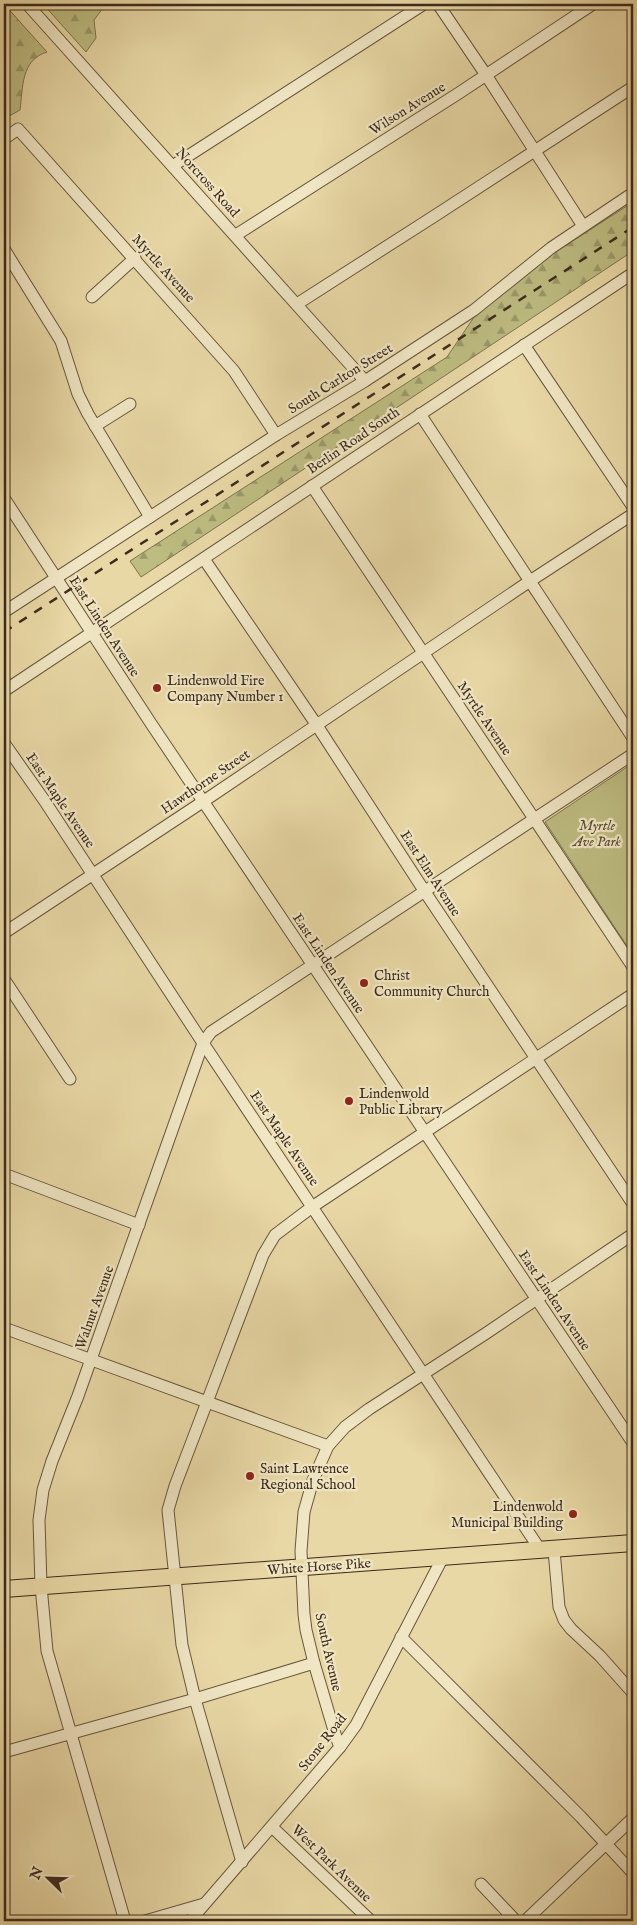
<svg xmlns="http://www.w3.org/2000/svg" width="637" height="1925" font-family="'IM FELL English',serif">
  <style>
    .forest { fill: url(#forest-firs); stroke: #7d744e }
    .park { fill: #bdbc81; stroke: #7d744e }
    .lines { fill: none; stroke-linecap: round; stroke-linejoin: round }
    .minor-casing { stroke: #68563e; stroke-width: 13 }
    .highway-casing { stroke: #3d2b1c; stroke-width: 18 }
    .minor { stroke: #f0e6c4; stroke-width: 11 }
    .highway { stroke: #e8d8a5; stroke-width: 16 }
    .rail { stroke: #3d2b1c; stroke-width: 2.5; stroke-dasharray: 9 9; stroke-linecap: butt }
    .poi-dot { fill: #8f2418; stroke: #f0e6c4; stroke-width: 2 }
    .labels { text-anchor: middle; stroke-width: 4.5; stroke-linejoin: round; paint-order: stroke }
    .street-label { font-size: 14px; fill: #3d2b1c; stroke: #f0e6c4 }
    .poi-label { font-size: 14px; fill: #3d2b1c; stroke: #f0e6c4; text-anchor: start }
    .park-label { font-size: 14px; font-style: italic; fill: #574830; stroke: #f0e6c4 }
  </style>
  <defs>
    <pattern id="forest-firs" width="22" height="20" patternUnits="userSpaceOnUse" patternTransform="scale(1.25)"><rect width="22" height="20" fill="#bdbc81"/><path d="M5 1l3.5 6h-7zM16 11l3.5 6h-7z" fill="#9b9969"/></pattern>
  </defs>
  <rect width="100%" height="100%" fill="#e8d8a5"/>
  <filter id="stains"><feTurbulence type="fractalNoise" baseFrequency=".004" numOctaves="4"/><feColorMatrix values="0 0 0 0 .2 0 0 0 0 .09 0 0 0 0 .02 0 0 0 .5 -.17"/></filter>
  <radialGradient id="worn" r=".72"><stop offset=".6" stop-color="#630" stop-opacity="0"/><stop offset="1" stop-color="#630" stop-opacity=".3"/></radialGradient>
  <g class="forest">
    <path d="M4,4L47,52C21,60 23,87 20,110L4,119Z"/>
    <path d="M43,4H106L94,20L96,38L86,52Z"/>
    <path d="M633,202V251L141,577L130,561L447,357L489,295Z"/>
  </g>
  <path class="park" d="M633,763V955L545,822Z"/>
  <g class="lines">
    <g class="minor-casing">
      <g id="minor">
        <path d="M27,4L365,381"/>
        <path d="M438,4L486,75L583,226"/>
        <path d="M4,139L18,129L234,371L276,435"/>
        <path d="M174,165L424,4"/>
        <path d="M236,235L459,93L593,4"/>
        <path d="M4,249L61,341L78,394L88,414L150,517"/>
        <path d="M92,297L135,258"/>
        <path d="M297,304L436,215L633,87"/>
        <path d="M524,345L633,507"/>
        <path d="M420,414L633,738"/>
        <path d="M95,426L130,404"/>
        <path d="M312,486L633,967"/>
        <path d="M4,498L150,722L633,1443"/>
        <path d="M204,559L316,724L425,892L633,1204"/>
        <path d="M4,612L276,435L365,381L474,310L551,248L633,193"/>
        <path d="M4,691L633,273"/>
        <path d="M4,743L44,800L203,1043L541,1551"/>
        <path d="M4,933L204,801L530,581L633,514"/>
        <path d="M4,979L70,1079"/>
        <path d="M4,1174L139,1225"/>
        <path d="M4,1328L328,1446"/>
        <path d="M554,1550L559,1607L564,1620L571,1629L600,1656L633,1693"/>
        <path d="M401,1637L581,1817L633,1873"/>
        <path d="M340,1747L335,1734L314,1663L306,1630L304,1614L301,1551L304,1512L313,1480L328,1446L345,1427L369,1409L485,1334L633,1234"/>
        <path d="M4,1752L195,1699L314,1663"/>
        <path d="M272,1827L371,1921"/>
        <path d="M242,1862L195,1699L182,1645L168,1510L175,1486L263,1255L275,1235L312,1207L633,994"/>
        <path d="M481,1884L516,1921"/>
        <path d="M125,1921L47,1651L41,1586L39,1520L43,1490L52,1461L78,1396L203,1043L211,1032L633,754"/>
        <path d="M145,1921L204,1904"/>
        <path d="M190,1921L340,1747L356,1725L443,1557"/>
        <path d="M525,1921L633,1818"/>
      </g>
    </g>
    <g class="highway-casing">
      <path id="highway" d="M4,1589L633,1543"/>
    </g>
    <use href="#minor" class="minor"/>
    <use href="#highway" class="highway"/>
    <path class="rail" d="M4,632L633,227"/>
  </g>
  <g class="poi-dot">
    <circle cx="157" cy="688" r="5"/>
    <circle cx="364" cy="983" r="5"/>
    <circle cx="349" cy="1101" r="5"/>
    <circle cx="250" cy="1476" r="5"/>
    <circle cx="573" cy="1514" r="5"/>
  </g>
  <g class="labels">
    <g class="street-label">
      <text transform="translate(407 108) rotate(-32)" y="5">Wilson Avenue</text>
      <text transform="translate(208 182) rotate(48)" y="5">Norcross Road</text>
      <text transform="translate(164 268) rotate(48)" y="5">Myrtle Avenue</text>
      <text transform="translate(340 378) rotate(-32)" y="5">South Carlton Street</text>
      <text transform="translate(353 440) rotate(-34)" y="5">Berlin Road South</text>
      <text transform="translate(105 626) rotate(57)" y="5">East Linden Avenue</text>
      <text transform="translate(485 718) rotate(56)" y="5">Myrtle Avenue</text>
      <text transform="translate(205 781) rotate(-34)" y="5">Hawthorne Street</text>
      <text transform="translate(61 800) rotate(56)" y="5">East Maple Avenue</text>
      <text transform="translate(431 873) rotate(57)" y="5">East Elm Avenue</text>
      <text transform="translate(329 963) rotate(56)" y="5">East Linden Avenue</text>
      <text transform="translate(285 1138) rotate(56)" y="5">East Maple Avenue</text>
      <text transform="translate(555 1300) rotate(56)" y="5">East Linden Avenue</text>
      <text transform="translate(94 1307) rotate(-70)" y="5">Walnut Avenue</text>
      <text transform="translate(319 1566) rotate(-4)" y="5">White Horse Pike</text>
      <text transform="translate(329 1652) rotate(77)" y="5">South Avenue</text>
      <text transform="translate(322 1742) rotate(-52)" y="5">Stone Road</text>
      <text transform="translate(332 1863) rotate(44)" y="5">West Park Avenue</text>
    </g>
    <g class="poi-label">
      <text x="167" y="685">Lindenwold Fire<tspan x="167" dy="16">Company Number 1</tspan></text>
      <text x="374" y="980">Christ<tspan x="374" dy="16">Community Church</tspan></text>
      <text x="359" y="1098">Lindenwold<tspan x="359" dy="16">Public Library</tspan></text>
      <text x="260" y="1473">Saint Lawrence<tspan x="260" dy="16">Regional School</tspan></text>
      <text x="563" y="1511" text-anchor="end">Lindenwold<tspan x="563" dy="16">Municipal Building</tspan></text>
    </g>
    <g class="park-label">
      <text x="597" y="830">Myrtle<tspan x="597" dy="16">Ave Park</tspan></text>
    </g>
  </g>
  <rect width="637" height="1925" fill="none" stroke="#e8d8a5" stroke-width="20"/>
  <rect x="5" y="5" width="627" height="1915" fill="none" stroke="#3d2b1c" stroke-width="2.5"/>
  <rect x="10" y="10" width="617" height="1905" fill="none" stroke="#3d2b1c"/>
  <g transform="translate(48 1878) rotate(293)" stroke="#f0e6c4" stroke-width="4" paint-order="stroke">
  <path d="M0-4L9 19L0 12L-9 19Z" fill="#3d2b1c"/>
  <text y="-8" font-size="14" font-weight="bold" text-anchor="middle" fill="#3d2b1c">N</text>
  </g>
  <rect width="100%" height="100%" filter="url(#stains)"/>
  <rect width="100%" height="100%" fill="url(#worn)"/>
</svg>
